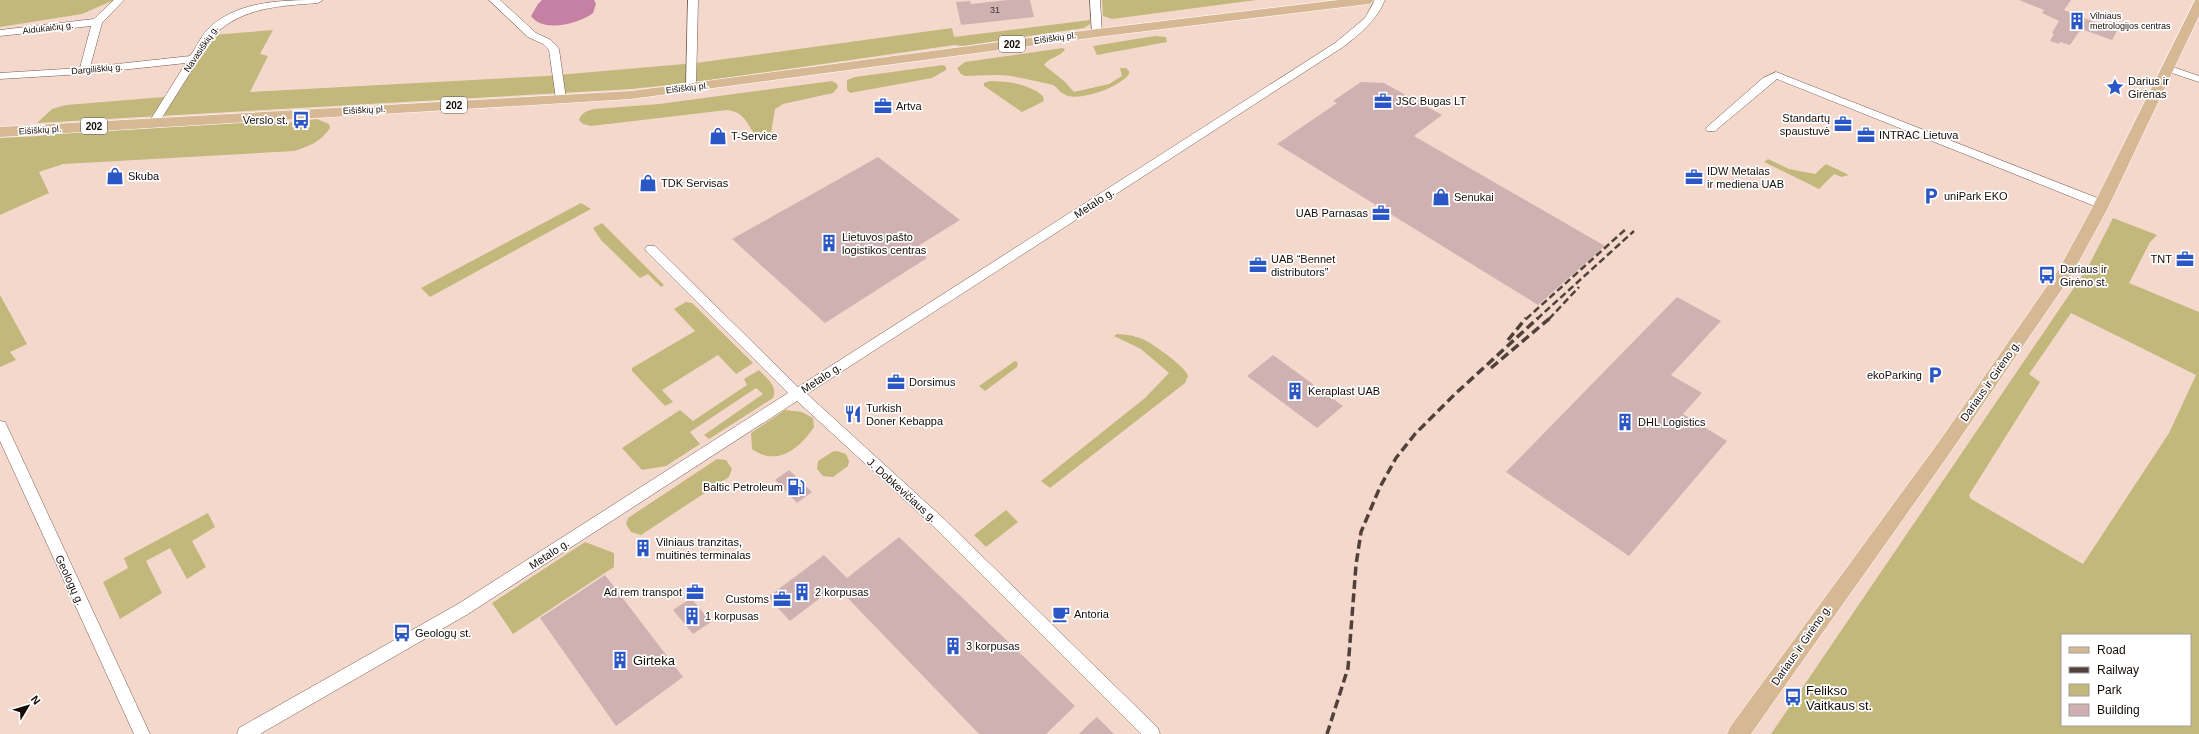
<svg xmlns="http://www.w3.org/2000/svg" width="2199" height="734" font-family="Helvetica,sans-serif">
  <style>
    .green { fill: #c2b87c; fill-rule: evenodd }
    .water { fill: #c481a3 }
    .building { fill: #d0b1b2 }
    .lines { fill: none; stroke-linecap: round; stroke-linejoin: round }
    .minor-casing { stroke: #725a50; stroke-width: 1 }
    .major-casing { stroke: #fff; stroke-width: 1 }
    .minor { fill: #fff; fill-rule: evenodd }
    .major { fill: #d6b994; fill-rule: evenodd }
    .rail-far1 { stroke: #50413b; stroke-width: 2.5; stroke-dasharray: 7 3.5; stroke-linecap: butt }
    .rail { stroke: #50413b; stroke-width: 3.5; stroke-dasharray: 9 4.5; stroke-linecap: butt }
    .labels { text-anchor: middle; stroke-width: 3.5; stroke-linejoin: round; paint-order: stroke }
    .number-label { font-size: 9px; fill: #433432 }
    .far-poi-label { font-size: 9px; fill: #140b07; stroke: #fff; text-anchor: start }
    .far-street-label { font-size: 9px; fill: #140b07; stroke: #fff }
    .shield { fill: #fff; stroke: #5a5451; stroke-width: 1 }
    .shield-label { font-size: 10px; font-weight: bold; fill: #140b07 }
    .poi-label { font-size: 11px; fill: #140b07; stroke: #fff; text-anchor: start }
    .street-label { font-size: 11px; fill: #140b07; stroke: #fff }
    .near-poi-label { font-size: 13px; fill: #140b07; stroke: #fff; text-anchor: start }
  </style>
  <rect width="100%" height="100%" fill="#f5d8cc"/>
  <g class="green">
    <path d="M0,0H114L82,14L0,27Z"/>
    <path d="M1102,0H1256L1112,19L1103,16Z"/>
    <path d="M1090,20V24L1084,28L963,46L954,45L690,83L631,89L37,123L52,109L66,105L176,96L212,35L273,30L260,54L268,56L250,92L546,76L696,63L952,28L954,37Z"/>
    <path d="M1155,36L1166,37L1167,42L1097,55L1093,46Z"/>
    <path d="M1063,48L1065,50C1059,57 1050,57 1044,65L1064,81L1074,92L1109,84L1122,76L1120,68H1126L1129,71V74C1120,87 1083,100 1068,96C1061,94 1058,88 1053,85C1051,84 1016,77 1011,76C996,74 980,76 965,76L961,74L957,68L965,62Z"/>
    <path d="M943,65L946,67V70L932,78L850,93L847,90V80L855,77Z"/>
    <path d="M832,81L837,84L838,87L833,93L783,104L775,109L771,133L763,138L756,136C746,123 745,112 727,110L591,126L583,124L579,120C582,112 587,111 594,109L659,104Z"/>
    <path d="M990,81C1009,81 1028,84 1043,96L1044,101L1022,112L984,86V83Z"/>
    <path d="M317,119L329,124L330,128C321,142 309,146 294,151L63,164L39,172L49,193L0,215V138L40,136L60,132L271,120L287,123Z"/>
    <path d="M1768,159L1789,169L1815,174L1826,164L1849,175L1842,177L1834,174L1819,189L1764,162Z"/>
    <path d="M581,203L591,209L430,297L421,288Z"/>
    <path d="M2113,218L2157,235L2150,242L2129,283L2199,312V734H1771L2088,267ZM2071,313L2196,375L2169,433L2083,564L1971,499L1969,495L2040,382L2029,374ZM2062,635H2190V725H2062Z"/>
    <path d="M602,223L664,285L661,287L648,274L640,278L601,240L593,228Z"/>
    <path d="M0,295L27,344L10,352L16,360L0,367Z"/>
    <path d="M686,302L692,303L753,363L736,374L718,355L662,390L673,402L665,406L632,371V368L695,331L674,309Z"/>
    <path d="M1117,334C1127,334 1136,336 1145,340C1154,345 1186,367 1188,376L1185,383L1050,488L1041,481L1145,398L1169,373L1141,349L1114,336Z"/>
    <path d="M1015,361L1018,363L1017,367L985,391L979,386Z"/>
    <path d="M759,370C767,379 778,386 773,398L709,439L704,435L763,394L756,388L690,432L700,444L666,466L642,470L622,448L680,410L693,421L747,385L744,379Z"/>
    <path d="M785,410L802,412L813,418L814,427C799,449 777,467 752,449L751,433Z"/>
    <path d="M837,451L846,454L849,461L848,466L833,477L823,476L817,469L818,461L832,452Z"/>
    <path d="M717,459L726,460L732,469L729,477L641,535L631,532L626,524L628,518Z"/>
    <path d="M1006,510L1018,522L986,547L974,535Z"/>
    <path d="M208,513L215,527L192,541L206,567L187,579L170,548L146,561L162,593L120,619L103,582L128,568L124,558Z"/>
    <path d="M585,542L614,553V567L513,634L492,603Z"/>
  </g>
  <path class="water" d="M542,0H594L596,4L593,13C579,24 542,33 531,16L538,4Z"/>
  <g class="building">
    <path d="M1008,0H1030L1034,17L961,25L956,2L970,1L971,4Z"/>
    <path d="M2019,0H2071L2064,10L2117,31L2112,40L2081,29L2070,45L2060,42L2059,44L2050,41L2054,34L2052,33L2059,21L2042,13L2044,10Z"/>
    <path d="M1361,82L1384,83L1442,115L1414,136L1605,246L1538,305L1277,144L1337,103L1333,101Z"/>
    <path d="M878,157L960,220L915,248L927,258L825,323L732,239Z"/>
    <path d="M1677,297L1721,321L1671,375L1702,393L1683,414L1727,441L1629,556L1506,472Z"/>
    <path d="M1273,355L1343,406L1317,428L1247,376Z"/>
    <path d="M789,470L812,492L797,503L775,480Z"/>
    <path d="M899,537L1075,706L1046,734H979L836,586L790,621L768,597L824,555L847,578Z"/>
    <path d="M605,575L683,677L616,726L540,618Z"/>
    <path d="M691,598L711,622L693,634L673,610Z"/>
    <path d="M1097,717L1114,734H1079L1091,722Z"/>
  </g>
  <g class="lines">
    <g class="minor-casing">
      <g id="minor">
        <path d="M114,0H124L102,23L90,67L190,56C196,48 200,38 207,30C236,0 284,0 323,0L318,3C280,6 243,7 214,35L158,124L154,125L149,122L186,63L84,74L0,79V73L80,68L91,26L0,36V30L94,19Z"/>
        <path d="M489,0H500L536,33L551,40L559,49L566,99L565,101H557L556,99L549,50L543,44L528,37Z"/>
        <path d="M688,0H698L696,87L691,90L686,87Z"/>
        <path d="M1090,0H1100L1102,33L1097,36L1092,33Z"/>
        <path d="M1375,0H1385C1376,21 1360,34 1343,47L807,394L943,518L1158,728L1160,734H1141L933,526L797,401L468,614L260,734H237L239,728L458,604L788,393L647,252L645,249L647,246H655L798,387L1335,43L1365,18Z"/>
        <path d="M2167,65L2199,76V82L2163,70V66Z"/>
        <path d="M1776,72L2105,201L2107,204L2105,207H2097L1777,79L1715,131H1707L1706,129L1707,127L1763,78Z"/>
        <path d="M0,421L5,422L7,426L150,734H134L0,441Z"/>
      </g>
    </g>
    <g class="major-casing">
      <g id="major">
        <path d="M1338,0H1375L1369,4L1097,37L631,99L0,137V127L631,91L1097,29Z"/>
        <path d="M2195,0H2199V16L2108,208L2071,276L1950,453L1751,734H1727L1730,727L1938,443L2059,269L2092,208Z"/>
      </g>
    </g>
    <use href="#minor" class="minor"/>
    <use href="#major" class="major"/>
    <g class="rail-far1">
      <path d="M1526,319L1627,228"/>
      <path d="M1537,319L1634,231"/>
      <path d="M1549,319L1579,287"/>
    </g>
    <g class="rail">
      <path d="M1508,340L1526,318"/>
      <path d="M1491,368L1550,318"/>
      <path d="M1327,734L1348,668L1356,565L1361,532L1380,487L1396,458L1415,434L1454,395L1538,318"/>
    </g>
  </g>
  <defs>
    <g id="building-bare" transform="scale(1.38)"><path d="M-4-6H4V6H1V3H-1V6H-4ZM-2.5-4.3h1.7v1.8h-1.7ZM.8-4.3h1.7v1.8H.8ZM-2.5-1h1.7V.8h-1.7ZM.8-1h1.7V.8H.8Z" fill="#2b57c6" stroke="#fff" stroke-width="2.5" paint-order="stroke"/></g>
    <g id="sight-bare" transform="scale(1.38)"><path d="M0-6L1.8-2.2L6-1.7L2.9 1.2L3.7 5.4L0 3.3L-3.7 5.4L-2.9 1.2L-6-1.7L-1.8-2.2Z" fill="#2b57c6" stroke="#fff" stroke-width="2.5" paint-order="stroke"/></g>
    <g id="office-bare" transform="scale(1.38)"><path d="M-6-3h4V-5.5h4V-3h4V5H-6ZM-1-4.5V-3h2v-1.5ZM-6 0V1H6V0Z" fill="#2b57c6" stroke="#fff" stroke-width="2.5" paint-order="stroke"/></g>
    <g id="bus-bare" transform="scale(1.38)"><path d="M-5-6H5V4H4V6H2V4H-2V6H-4V4H-5ZM-3.5-4V0h7V-4ZM-3.5 1.2v1.5H-2V1.2ZM2 1.2v1.5H3.5V1.2Z" fill="#2b57c6" stroke="#fff" stroke-width="2.5" paint-order="stroke"/></g>
    <g id="shop-bare" transform="scale(1.38)"><path d="M-5-2.5h2.3a2.7 3.5 0 0 1 5.4 0H5L5.5 6h-11ZM-1.5-2.5h3a1.5 2.3 0 0 0-3 0Z" fill="#2b57c6" stroke="#fff" stroke-width="2.5" paint-order="stroke"/></g>
    <g id="parking-bare" transform="scale(1.38)"><path d="M-3.5-5.5H1a3.5 3.5 0 0 1 0 7H-1V5.5H-3.5ZM-1-3.4V-.6H.8a1.4 1.4 0 0 0 0-2.8Z" fill="#2b57c6" stroke="#fff" stroke-width="2.5" paint-order="stroke"/></g>
    <g id="restaurant-bare" transform="scale(1.38)"><path d="M-5-6h1v4h1v-4h1v4h1v-4h1v5L-1.5 .5V6h-2V.5L-5-1ZM5-6V6H3V1.5H1.5Q1.5-4 5-6Z" fill="#2b57c6" stroke="#fff" stroke-width="2.5" paint-order="stroke"/></g>
    <g id="fuel-bare" transform="scale(1.38)"><path d="M-5.5-6h7V0h2V4h1.3V-2.5L3-4.5l.8-.8L6-3V5H2.5V1h-1V6h-7ZM-4.2-4.7v3.2H.2V-4.7Z" fill="#2b57c6" stroke="#fff" stroke-width="2.5" paint-order="stroke"/></g>
    <g id="cafe-bare" transform="scale(1.38)"><path d="M-5.5-4.5H6V0H3Q3 3.5 0 3.5H-2.5Q-5.5 3.5-5.5 0ZM3-3.2v2h1.7v-2ZM-6 4.5H4V6H-6Z" fill="#2b57c6" stroke="#fff" stroke-width="2.5" paint-order="stroke"/></g>
  </defs>
  <g fill-rule="evenodd">
    <use href="#building-bare" x="2077" y="21"/>
    <use href="#sight-bare" x="2115" y="87"/>
    <use href="#office-bare" x="1383" y="101"/>
    <use href="#office-bare" x="883" y="106"/>
    <use href="#bus-bare" x="301" y="120"/>
    <use href="#office-bare" x="1843" y="124"/>
    <use href="#office-bare" x="1866" y="135"/>
    <use href="#shop-bare" x="718" y="136"/>
    <use href="#shop-bare" x="115" y="176"/>
    <use href="#office-bare" x="1694" y="177"/>
    <use href="#shop-bare" x="648" y="183"/>
    <use href="#parking-bare" x="1931" y="196"/>
    <use href="#shop-bare" x="1441" y="197"/>
    <use href="#office-bare" x="1381" y="213"/>
    <use href="#building-bare" x="829" y="243"/>
    <use href="#office-bare" x="2185" y="259"/>
    <use href="#office-bare" x="1258" y="265"/>
    <use href="#bus-bare" x="2047" y="275"/>
    <use href="#parking-bare" x="1935" y="375"/>
    <use href="#office-bare" x="896" y="382"/>
    <use href="#building-bare" x="1295" y="391"/>
    <use href="#restaurant-bare" x="853" y="414"/>
    <use href="#building-bare" x="1625" y="422"/>
    <use href="#fuel-bare" x="796" y="487"/>
    <use href="#building-bare" x="643" y="548"/>
    <use href="#office-bare" x="695" y="592"/>
    <use href="#building-bare" x="802" y="592"/>
    <use href="#office-bare" x="782" y="599"/>
    <use href="#cafe-bare" x="1061" y="614"/>
    <use href="#building-bare" x="692" y="616"/>
    <use href="#bus-bare" x="402" y="633"/>
    <use href="#building-bare" x="953" y="646"/>
    <use href="#building-bare" x="620" y="660"/>
    <use href="#bus-bare" x="1793" y="697"/>
  </g>
  <g class="labels">
    <g class="number-label">
      <text x="995" y="13">31</text>
    </g>
    <g class="far-poi-label">
      <text x="2090" y="19">Vilniaus<tspan x="2090" dy="10">metrologijos centras</tspan></text>
    </g>
    <g class="far-street-label">
      <text transform="translate(48 28) rotate(-7)" y="3">Aidukaičių g.</text>
      <text transform="translate(1055 38) rotate(-8)" y="3">Eišiškių pl.</text>
      <text transform="translate(201 49) rotate(-56)" y="3">Navasiškių g.</text>
      <text transform="translate(97 69) rotate(-5)" y="3">Dargiliškių g.</text>
      <text transform="translate(687 88) rotate(-7)" y="3">Eišiškių pl.</text>
      <text transform="translate(364 110) rotate(-3)" y="3">Eišiškių pl.</text>
      <text transform="translate(40 130) rotate(-4)" y="3">Eišiškių pl.</text>
    </g>
    <g class="shield">
      <rect x="999" y="36" width="26" height="16" rx="3"/>
      <rect x="441" y="97" width="26" height="16" rx="3"/>
      <rect x="81" y="118" width="26" height="16" rx="3"/>
    </g>
    <g class="shield-label">
      <text x="1012" y="48">202</text>
      <text x="454" y="109">202</text>
      <text x="94" y="130">202</text>
    </g>
    <g class="poi-label">
      <text x="2128" y="85">Darius ir<tspan x="2128" dy="13">Girėnas</tspan></text>
      <text x="1396" y="105">JSC Bugas LT</text>
      <text x="896" y="110">Artva</text>
      <text x="1830" y="122" text-anchor="end">Standartų<tspan x="1830" dy="13">spaustuvė</tspan></text>
      <text x="288" y="124" text-anchor="end">Verslo st.</text>
      <text x="1879" y="139">INTRAC Lietuva</text>
      <text x="731" y="140">T-Service</text>
      <text x="1707" y="175">IDW Metalas<tspan x="1707" dy="13">ir mediena UAB</tspan></text>
      <text x="128" y="180">Skuba</text>
      <text x="661" y="187">TDK Servisas</text>
      <text x="1944" y="200">uniPark EKO</text>
      <text x="1454" y="201">Senukai</text>
      <text x="1368" y="217" text-anchor="end">UAB Parnasas</text>
      <text x="842" y="241">Lietuvos pašto<tspan x="842" dy="13">logistikos centras</tspan></text>
      <text x="1271" y="263">UAB “Bennet<tspan x="1271" dy="13">distributors”</tspan></text>
      <text x="2172" y="263" text-anchor="end">TNT</text>
      <text x="2060" y="273">Dariaus ir<tspan x="2060" dy="13">Girėno st.</tspan></text>
      <text x="1922" y="379" text-anchor="end">ekoParking</text>
      <text x="909" y="386">Dorsimus</text>
      <text x="1308" y="395">Keraplast UAB</text>
      <text x="866" y="412">Turkish<tspan x="866" dy="13">Doner Kebappa</tspan></text>
      <text x="1638" y="426">DHL Logistics</text>
      <text x="783" y="491" text-anchor="end">Baltic Petroleum</text>
      <text x="656" y="546">Vilniaus tranzitas,<tspan x="656" dy="13">muitinės terminalas</tspan></text>
      <text x="682" y="596" text-anchor="end">Ad rem transpot</text>
      <text x="815" y="596">2 korpusas</text>
      <text x="769" y="603" text-anchor="end">Customs</text>
      <text x="1074" y="618">Antoria</text>
      <text x="705" y="620">1 korpusas</text>
      <text x="415" y="637">Geologų st.</text>
      <text x="966" y="650">3 korpusas</text>
    </g>
    <g class="street-label">
      <text transform="translate(1094 203) rotate(-33)" y="4">Metalo g.</text>
      <text transform="translate(821 378) rotate(-33)" y="4">Metalo g.</text>
      <text transform="translate(1990 381) rotate(-55)" y="4">Dariaus ir Girėno g.</text>
      <text transform="translate(902 490) rotate(42)" y="4">J. Dobkevičiaus g.</text>
      <text transform="translate(549 554) rotate(-33)" y="4">Metalo g.</text>
      <text transform="translate(70 580) rotate(65)" y="4">Geologų g.</text>
      <text transform="translate(1801 645) rotate(-55)" y="4">Dariaus ir Girėno g.</text>
    </g>
    <g class="near-poi-label">
      <text x="633" y="665">Girteka</text>
      <text x="1806" y="695">Felikso<tspan x="1806" dy="15">Vaitkaus st.</tspan></text>
    </g>
  </g>
  <rect x="2061" y="634" width="130" height="92" fill="#ffffff" stroke="#a19d9c"/>
  <rect x="2069" y="647" width="20" height="6" fill="#d6b994" stroke="#a19d9c"/>
  <text x="2097" y="654" font-size="12" fill="#140b07">Road</text>
  <rect x="2069" y="667" width="20" height="6" fill="#50413b" stroke="#a19d9c"/>
  <text x="2097" y="674" font-size="12" fill="#140b07">Railway</text>
  <rect x="2069" y="684" width="20" height="12" fill="#c2b87c" stroke="#a19d9c"/>
  <text x="2097" y="694" font-size="12" fill="#140b07">Park</text>
  <rect x="2069" y="704" width="20" height="12" fill="#d0b1b2" stroke="#a19d9c"/>
  <text x="2097" y="714" font-size="12" fill="#140b07">Building</text>
  <g transform="translate(28 706) rotate(52)" stroke="#ffffff" stroke-width="3" paint-order="stroke">
  <path d="M0-3L7 15L0 10L-7 15Z" fill="#140b07"/>
  <text y="-6" font-size="11" font-weight="bold" text-anchor="middle" fill="#140b07">N</text>
  </g>
</svg>
